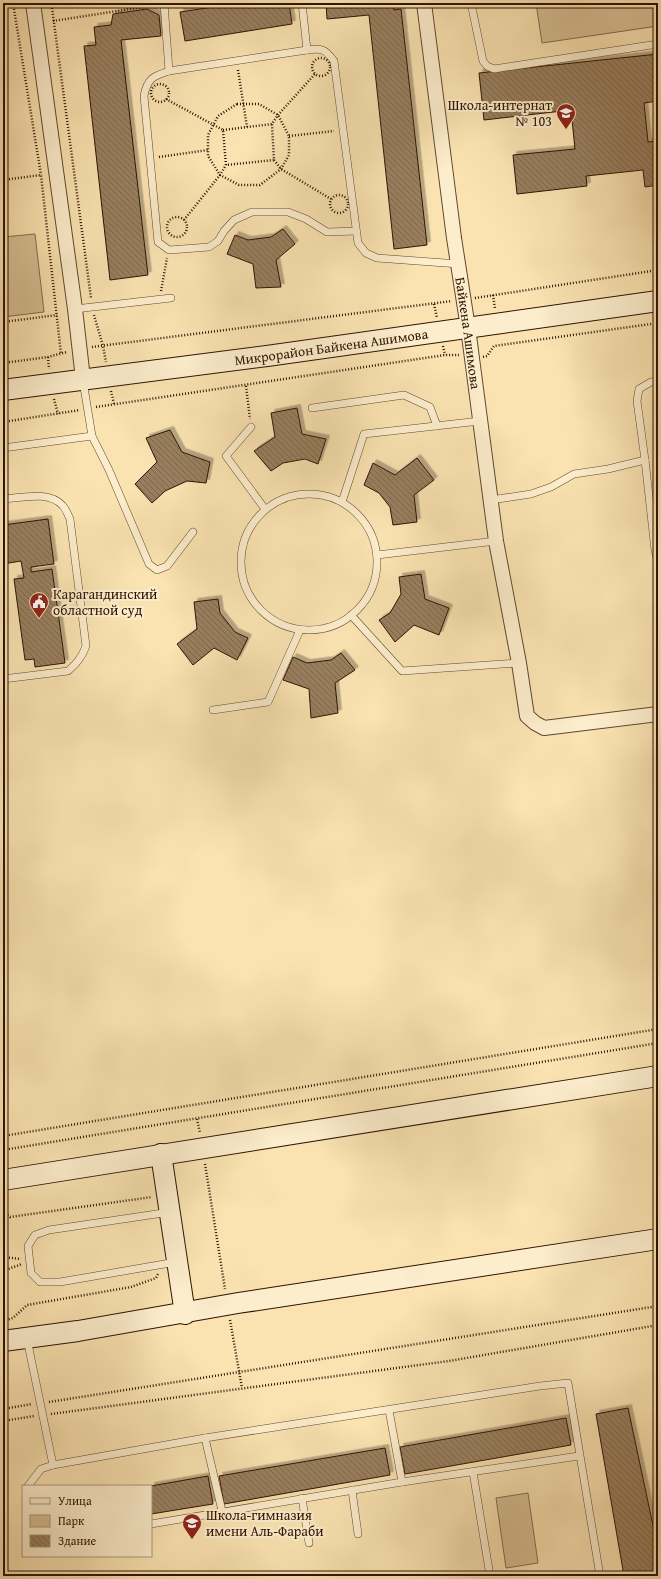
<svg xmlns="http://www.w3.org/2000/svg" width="661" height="1579" font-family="'Gentium Book Plus',serif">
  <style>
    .green { fill: #d7c094; stroke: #836a4c }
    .building { fill: url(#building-back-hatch); stroke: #2f1304; filter: url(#shadow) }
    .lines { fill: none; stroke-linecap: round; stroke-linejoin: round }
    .lane-casing { stroke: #62472f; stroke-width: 8 }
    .street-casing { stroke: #62472f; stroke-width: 16 }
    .secondary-casing { stroke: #2f1304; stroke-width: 22 }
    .path { stroke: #2f1304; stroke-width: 2.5; stroke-dasharray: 1 2; stroke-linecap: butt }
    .lane { stroke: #fcedcc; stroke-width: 7 }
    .street { stroke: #fcedcc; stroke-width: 14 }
    .secondary { stroke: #fcedcc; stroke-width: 20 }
    .labels { text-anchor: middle; stroke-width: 4; stroke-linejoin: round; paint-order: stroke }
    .poi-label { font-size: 14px; fill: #2f1304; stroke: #fcedcc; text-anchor: start }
    .street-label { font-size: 14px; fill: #2f1304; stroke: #fcedcc }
  </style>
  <defs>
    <pattern id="building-back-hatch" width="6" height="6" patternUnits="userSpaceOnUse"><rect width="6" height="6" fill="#997f5e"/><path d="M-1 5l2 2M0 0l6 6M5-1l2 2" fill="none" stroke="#7d674b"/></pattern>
    <filter id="shadow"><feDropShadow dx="3.5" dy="-3.5" stdDeviation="0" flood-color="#0004"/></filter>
  </defs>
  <rect width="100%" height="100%" fill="#fae3b1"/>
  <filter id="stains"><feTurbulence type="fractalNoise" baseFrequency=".005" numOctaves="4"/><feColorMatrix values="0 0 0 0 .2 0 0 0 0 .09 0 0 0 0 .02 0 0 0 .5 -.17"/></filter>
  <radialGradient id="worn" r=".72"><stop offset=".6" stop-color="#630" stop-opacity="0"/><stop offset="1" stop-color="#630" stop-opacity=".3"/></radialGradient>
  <g class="green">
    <path d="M536,3H658V26L542,43Z"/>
    <path d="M35,234L44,312L3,317V237Z"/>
    <path d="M528,1493L538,1563L506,1568L496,1498Z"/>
  </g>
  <g class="building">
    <path d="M240,3H289L292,24L185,41L180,12Z"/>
    <path d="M326,3H393L394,10L401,9L427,245L394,249L369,15L327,19Z"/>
    <path d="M147,9L159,15L161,36L121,40L148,275L110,280L84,46L96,45L94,27L111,25L113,14Z"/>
    <path d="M658,54V101L644,103L648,142L658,141V185L645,187L643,170L586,176L587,186L517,194L513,155L575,149L571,110L484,120L479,73Z"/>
    <path d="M283,229L295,244L276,260L281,287L256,288L253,264L227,254L235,235L248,240L271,237Z"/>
    <path d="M297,408L302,434L326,439L318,464L305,459L283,463L271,471L254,451L275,437L271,413Z"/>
    <path d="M170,430L182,452L210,462L206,483L187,481L165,491L152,503L135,484L157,462L146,438Z"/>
    <path d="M417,458L434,480L414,495L417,522L393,525L390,507L379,493L364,485L373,463L395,475Z"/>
    <path d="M48,519L54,564L31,567V572L52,569L65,663L35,667L34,659L25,660L14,579L24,578L21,561L3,564V525Z"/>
    <path d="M421,574L425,599L449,608L439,635L414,625L395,642L379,620L390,613L401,594L399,577Z"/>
    <path d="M218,599L220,613L235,632L248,638L237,660L214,648L193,665L177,644L197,629L194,602Z"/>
    <path d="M341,653L355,670L335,683L338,713L311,718L309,689L283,680L293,657L307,663L331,660Z"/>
    <path d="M628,1408L658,1549V1576H624L596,1414Z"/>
    <path d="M566,1418L571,1445L405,1474L400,1447Z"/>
    <path d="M385,1448L390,1475L224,1504L219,1476Z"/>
    <path d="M208,1476L213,1504L151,1514V1486Z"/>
  </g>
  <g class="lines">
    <g class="lane-casing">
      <g id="lane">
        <path d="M164,3L169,71L307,50C322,48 325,49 334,61L358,243L366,253L377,258L459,264"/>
        <path d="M302,3L307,50"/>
        <path d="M471,3L483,61L487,66L494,69L658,44"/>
        <path d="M33,5L44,3"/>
        <path d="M169,71C153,76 147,79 144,96L158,242L169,250L209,247L218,241L224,231L234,220L252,212H288L306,219L327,232L356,231"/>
        <path d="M75,309L171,298"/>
        <path d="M658,381L651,382L639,389L637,401L645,460L655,550L658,562"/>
        <path d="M312,408L404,395L430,407L437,426"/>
        <path d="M251,427L226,456L265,509"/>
        <path d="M92,436L109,470L149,564L157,570L167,566L193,532"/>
        <path d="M3,448L92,436L83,381"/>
        <circle cx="309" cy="562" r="68"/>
        <path d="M3,499C21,498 49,490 63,506C66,509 68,515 70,519L86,646C82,657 77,663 68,671L3,679"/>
        <path d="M491,500L531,494L551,487L574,474L608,469L645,460"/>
        <path d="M342,502L364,434L480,421"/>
        <path d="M377,555L496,541"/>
        <path d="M351,615L402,671L519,663"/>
        <path d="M213,710L268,702L300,630"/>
        <path d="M170,1212L49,1230L35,1235L28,1246L31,1273L40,1282H60L176,1262"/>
        <path d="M27,1339L53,1465"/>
        <path d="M389,1410L402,1482"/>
        <path d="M205,1438L222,1511"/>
        <path d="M473,1472L490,1576"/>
        <path d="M28,1486L41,1469L53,1465L205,1438L540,1386L568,1383L600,1576"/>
        <path d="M352,1490L358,1534"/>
        <path d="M302,1498L309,1543"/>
        <path d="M151,1524L402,1482L579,1456"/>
      </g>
    </g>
    <g class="street-casing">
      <g id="street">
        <path d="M33,3L75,309L83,379"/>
        <path id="s1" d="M424,3L454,238L468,328L496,541L519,663L527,716L535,723L544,728L658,714"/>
      </g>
    </g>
    <g class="secondary-casing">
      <g id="secondary">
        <path id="s2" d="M3,390L267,356L658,301"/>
        <path d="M161,1154L185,1314"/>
        <path d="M3,1180L658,1076"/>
        <path d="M3,1341L78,1331L238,1303L658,1239"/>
      </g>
    </g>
    <g class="path">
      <path d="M13,3L41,175"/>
      <path d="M52,8L91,298"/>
      <path d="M53,21L156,5"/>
      <circle cx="321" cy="67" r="9"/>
      <path d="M238,70L247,127"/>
      <circle cx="160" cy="93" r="9"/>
      <path d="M166,99L223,130L226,165L274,160L272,124L278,115L315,74"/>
      <path d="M237,104H259L278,115L289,136V155L281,169L260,185H239L220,175L208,156V135L218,116Z"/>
      <path d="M223,130L272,124"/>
      <path d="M289,136L334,131"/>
      <path d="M159,157L208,150"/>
      <path d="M274,160L281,169L331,199"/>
      <path d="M3,180L41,175L61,354"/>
      <circle cx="339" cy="204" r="9"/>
      <circle cx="177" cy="227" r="10"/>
      <path d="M184,220L220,175L226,165"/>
      <path d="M161,291L167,258"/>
      <path d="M493,295L495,309"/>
      <path d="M475,298L658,270"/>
      <path d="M434,304L437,318"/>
      <path d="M94,315L103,346L106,362"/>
      <path d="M3,322L57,315"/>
      <path d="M443,346L445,355"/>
      <path d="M92,347L452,301"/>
      <path d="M48,357L49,369"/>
      <path d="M483,357L487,356L494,346L658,323"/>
      <path d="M3,363L48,357L67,352"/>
      <path d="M246,386L250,419"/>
      <path d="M111,391L114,404"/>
      <path d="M54,399L58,414"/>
      <path d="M96,407L445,355H459"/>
      <path d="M3,422L80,410"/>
      <path d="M197,1119L200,1133"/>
      <path d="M3,1136L658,1029"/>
      <path d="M3,1150L658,1043"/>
      <path d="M205,1164L225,1289"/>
      <path d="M3,1211L10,1217L152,1197"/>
      <path d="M3,1257L21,1259"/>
      <path d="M3,1271L22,1264"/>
      <path d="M230,1320L242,1388"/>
      <path d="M3,1321L13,1318L27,1305L131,1287L156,1278L158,1274"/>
      <path d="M49,1402L658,1306"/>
      <path d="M3,1409L32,1404"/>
      <path d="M51,1414L449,1361L658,1325"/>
      <path d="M3,1421L34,1416"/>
    </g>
    <use href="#lane" class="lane"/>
    <use href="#street" class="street"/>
    <use href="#secondary" class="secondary"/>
  </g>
  <defs>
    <g id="school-pin" transform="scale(1)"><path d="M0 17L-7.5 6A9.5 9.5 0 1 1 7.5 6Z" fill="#8f2418" stroke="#fcedcc"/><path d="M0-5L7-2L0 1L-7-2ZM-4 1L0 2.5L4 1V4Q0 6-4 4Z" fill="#fff"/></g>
    <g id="civic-pin" transform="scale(1)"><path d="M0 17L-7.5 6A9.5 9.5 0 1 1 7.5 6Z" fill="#8f2418" stroke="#fcedcc"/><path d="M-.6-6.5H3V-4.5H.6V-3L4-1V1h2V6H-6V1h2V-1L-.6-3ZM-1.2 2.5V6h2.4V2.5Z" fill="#fff"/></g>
  </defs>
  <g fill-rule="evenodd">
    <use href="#school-pin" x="566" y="113"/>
    <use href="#civic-pin" x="39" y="602"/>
    <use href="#school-pin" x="192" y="1523"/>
  </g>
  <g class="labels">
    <g class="poi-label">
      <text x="552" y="110" text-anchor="end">Школа-интернат<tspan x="552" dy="16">№ 103</tspan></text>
      <text x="53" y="599">Карагандинский<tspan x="53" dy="16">областной суд</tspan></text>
      <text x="206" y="1520">Школа-гимназия<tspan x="206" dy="16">имени Аль-Фараби</tspan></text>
    </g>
    <g class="street-label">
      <text dy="5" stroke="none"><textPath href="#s1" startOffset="333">Байкена Ашимова</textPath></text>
      <text dy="5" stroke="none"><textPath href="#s2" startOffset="331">Микрорайон Байкена Ашимова</textPath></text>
    </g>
  </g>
  <rect width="661" height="1579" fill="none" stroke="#fae3b1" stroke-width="16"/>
  <rect x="4" y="4" width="653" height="1571" fill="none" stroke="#2f1304" stroke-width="2"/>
  <rect x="8" y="8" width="645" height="1563" fill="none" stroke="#2f1304"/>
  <rect x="22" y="1485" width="130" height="72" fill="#fcedcc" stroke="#aa967c"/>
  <rect x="30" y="1498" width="20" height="6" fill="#fcedcc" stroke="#aa967c"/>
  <text x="58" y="1505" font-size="12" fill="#2f1304">Улица</text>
  <rect x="30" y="1515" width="20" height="12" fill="#d7c094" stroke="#aa967c"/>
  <text x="58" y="1525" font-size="12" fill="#2f1304">Парк</text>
  <rect x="30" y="1535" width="20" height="12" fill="url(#building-back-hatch)" stroke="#aa967c"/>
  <text x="58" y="1545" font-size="12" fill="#2f1304">Здание</text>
  <rect width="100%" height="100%" filter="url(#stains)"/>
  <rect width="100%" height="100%" fill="url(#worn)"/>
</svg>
